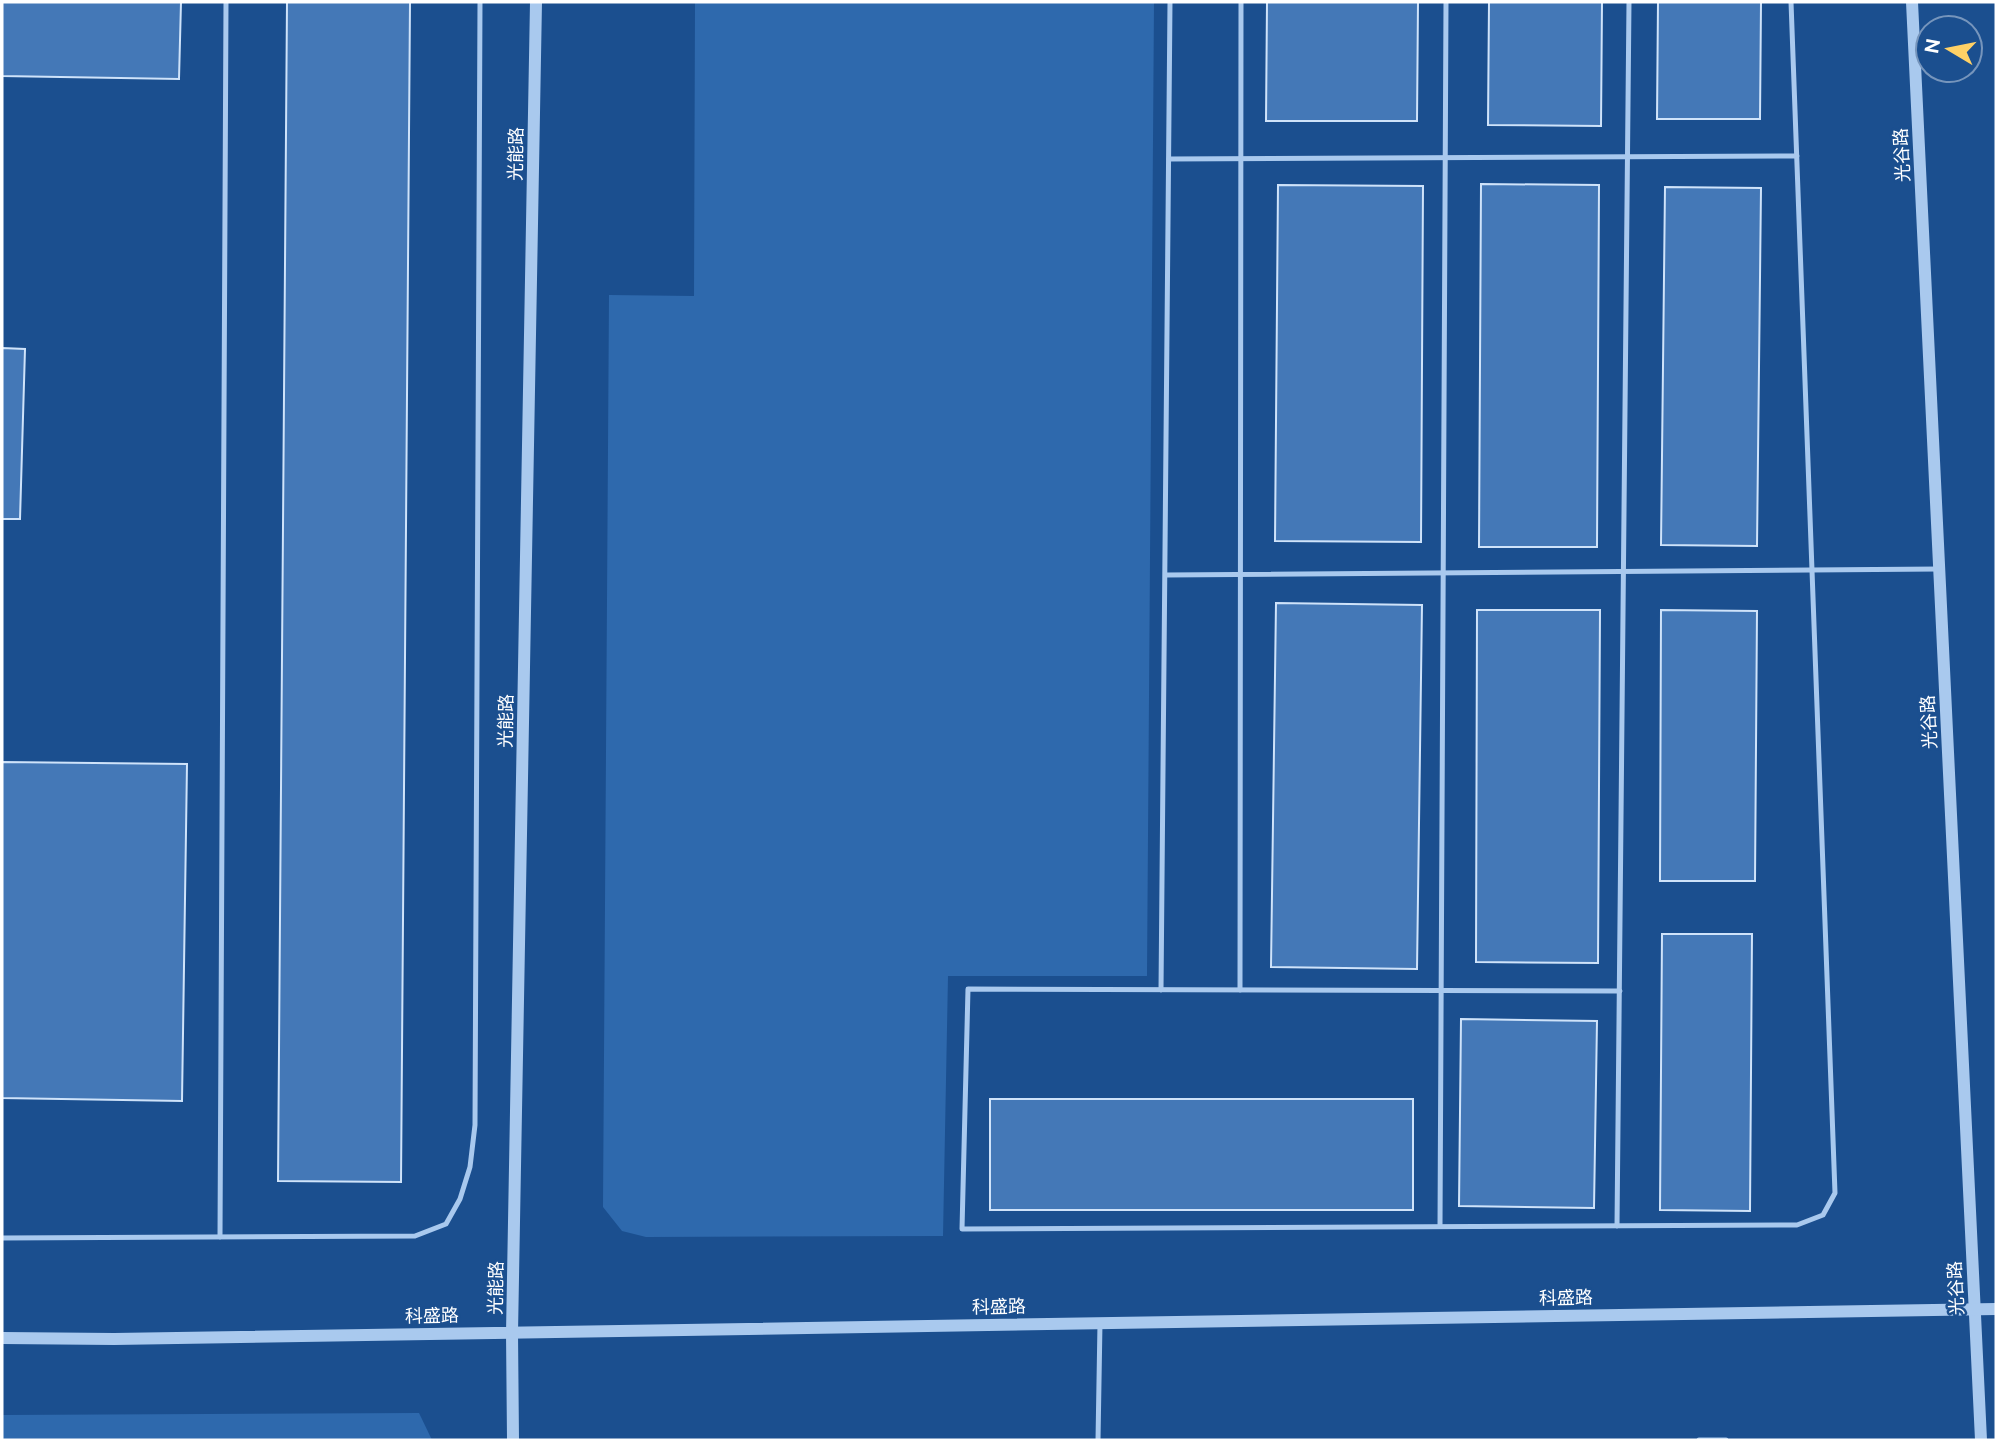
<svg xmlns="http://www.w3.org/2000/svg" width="1998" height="1442" font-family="'Public Sans','Noto Sans SC',sans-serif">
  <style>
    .green { fill: #2e69ad }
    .building { fill: #4478b7; stroke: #cfe3fa; stroke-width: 2 }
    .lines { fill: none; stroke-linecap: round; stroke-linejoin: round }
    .service { stroke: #a9c9ee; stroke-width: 5 }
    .tertiary { stroke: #a9c9ee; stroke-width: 12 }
    .labels { text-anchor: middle; stroke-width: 5; stroke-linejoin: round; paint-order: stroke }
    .street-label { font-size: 18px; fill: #fff; stroke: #1b4f8f }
  </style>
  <rect width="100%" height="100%" fill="#1b4f8f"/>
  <g class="green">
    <path d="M695,2H1154L1147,976H948L943,1236L646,1237L622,1231L603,1207L609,295L694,296Z"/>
    <path d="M419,1413L432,1440H2V1415Z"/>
  </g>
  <g class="building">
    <path d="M2,2H181L179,79L2,76Z"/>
    <path d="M287,2H410L401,1182L278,1181Z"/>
    <path d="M1267,2H1418L1417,121H1266Z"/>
    <path d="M1489,2H1602L1601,126L1488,125Z"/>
    <path d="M1658,2H1761L1760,119H1657Z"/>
    <path d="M1481,184L1599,185L1597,547H1479Z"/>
    <path d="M1278,185L1423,186L1421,542L1275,541Z"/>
    <path d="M1665,187L1761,188L1757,546L1661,545Z"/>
    <path d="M2,348L25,349L20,519H2Z"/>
    <path d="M1276,603L1422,605L1417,969L1271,967Z"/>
    <path d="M1477,610H1600L1598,963L1476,962Z"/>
    <path d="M1661,610L1757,611L1755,881H1660Z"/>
    <path d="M2,762L187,764L182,1101L2,1098Z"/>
    <path d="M1662,934H1752L1750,1211L1660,1210Z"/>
    <path d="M1461,1019L1597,1021L1594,1208L1459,1206Z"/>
    <rect x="990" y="1099" width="423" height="111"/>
  </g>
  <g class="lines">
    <g class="service">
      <path d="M1169,159L1797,156"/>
      <path d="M1166,575L1939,569"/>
      <path d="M1161,990L1170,2"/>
      <path d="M1240,990L1241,2"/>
      <path d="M1620,991L968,989L962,1229L1797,1225L1823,1215L1835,1193L1791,2"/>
      <path d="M1440,1226L1446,2"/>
      <path d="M1617,1226L1629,2"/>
      <path d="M220,1237L226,2"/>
      <path d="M2,1238L415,1236L446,1224L460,1199L470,1167L475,1125L480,2"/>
      <path d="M1098,1440L1100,1323"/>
      <path d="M1699,1440H1726"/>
    </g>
    <g class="tertiary">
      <path d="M1912,2L1981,1440"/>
      <path d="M2,1338L114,1339L1996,1309"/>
      <path d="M513,1440L512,1333L536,2"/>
    </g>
  </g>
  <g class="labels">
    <g class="street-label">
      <text transform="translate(516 154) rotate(-89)" y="6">光能路</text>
      <text transform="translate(1902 155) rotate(-93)" y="6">光谷路</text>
      <text transform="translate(506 721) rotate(-89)" y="6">光能路</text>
      <text transform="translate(1929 722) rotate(-93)" y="6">光谷路</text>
      <text transform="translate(496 1288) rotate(-89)" y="6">光能路</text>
      <text transform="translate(1956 1288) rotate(-93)" y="6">光谷路</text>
      <text transform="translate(1566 1298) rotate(-1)" y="6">科盛路</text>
      <text transform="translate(999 1307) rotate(-1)" y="6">科盛路</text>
      <text transform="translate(432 1316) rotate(-1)" y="6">科盛路</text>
    </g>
  </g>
  <rect width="1998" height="1442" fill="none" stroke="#ffffff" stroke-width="7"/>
  <g transform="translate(1949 49) rotate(280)"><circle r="33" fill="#1b4f8f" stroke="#7695bc" stroke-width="2"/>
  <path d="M0-5L12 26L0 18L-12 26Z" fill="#ffd166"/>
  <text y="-10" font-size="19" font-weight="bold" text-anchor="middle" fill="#ffffff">N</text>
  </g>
</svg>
